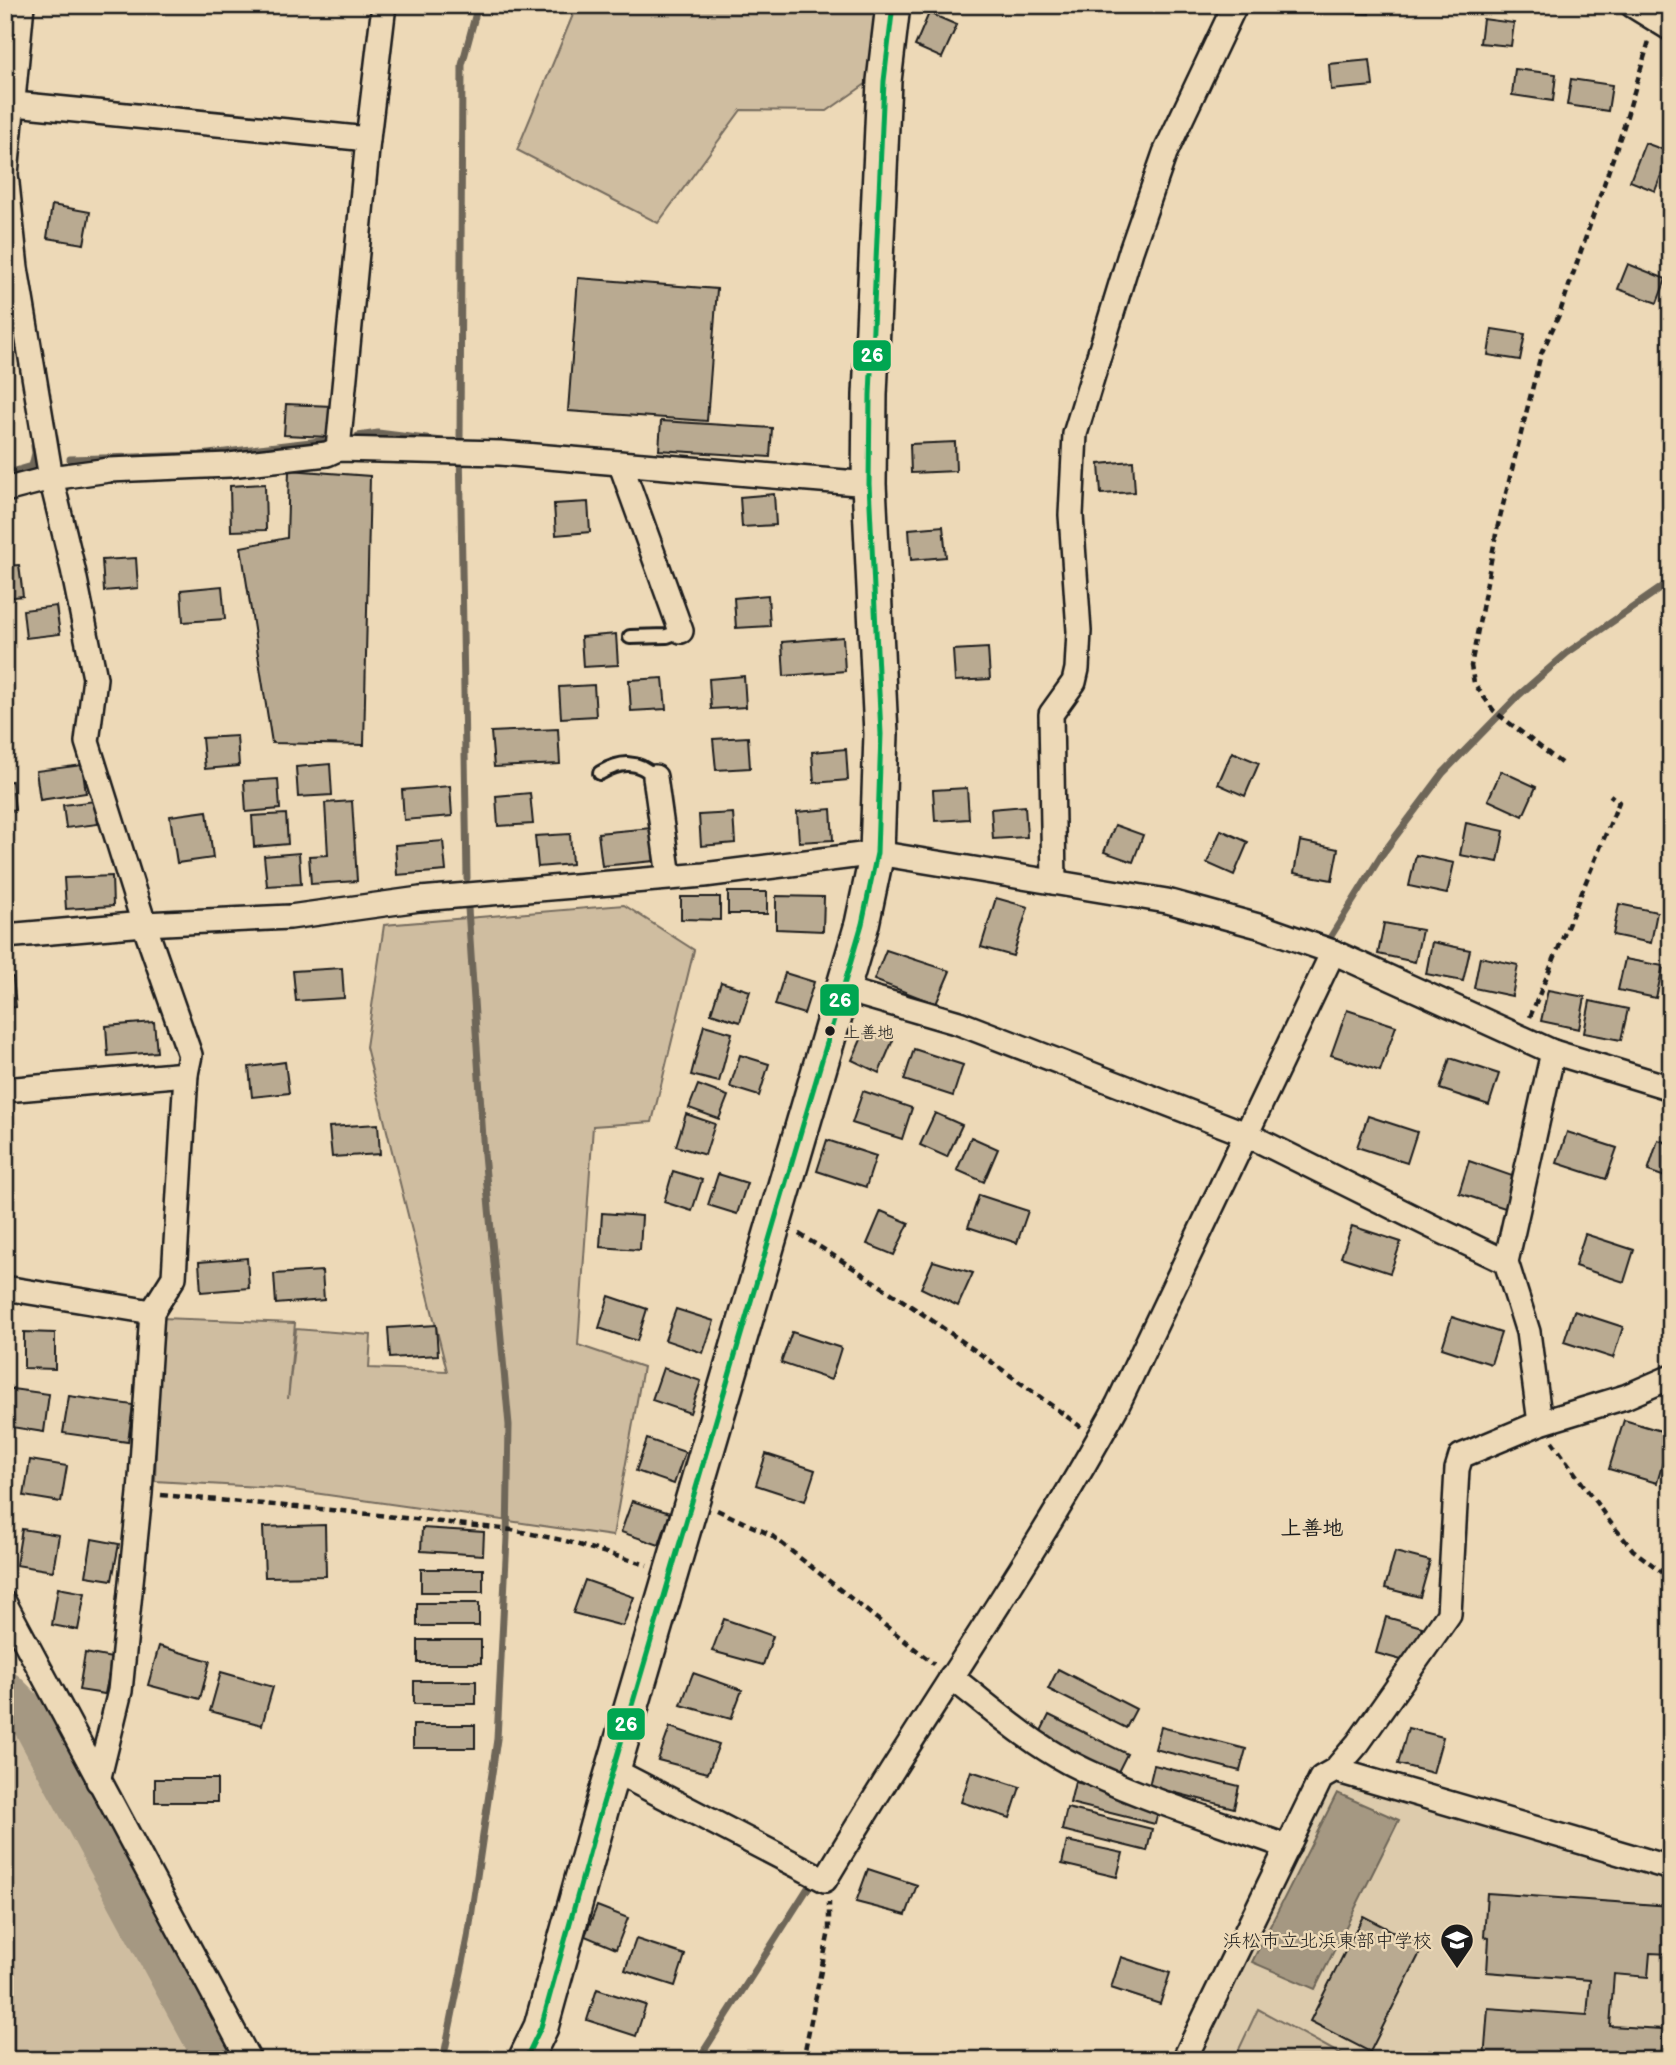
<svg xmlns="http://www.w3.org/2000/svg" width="1676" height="2065" font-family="'Balsamiq Sans','Klee One',sans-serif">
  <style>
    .built { fill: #ddcbac }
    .green { fill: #cfbda0; stroke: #766c5e; stroke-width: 2 }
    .water { fill: #a59882; stroke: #6e6659; stroke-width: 2 }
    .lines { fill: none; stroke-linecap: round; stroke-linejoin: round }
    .stream { stroke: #6e6659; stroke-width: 7 }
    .river { stroke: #a59882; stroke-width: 44 }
    .building { fill: #b9aa91; stroke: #1c1c1c; stroke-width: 2 }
    .lane-casing { stroke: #1c1c1c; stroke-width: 18 }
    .street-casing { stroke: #1c1c1c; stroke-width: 28 }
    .secondary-casing { stroke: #1c1c1c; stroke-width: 38 }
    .path { stroke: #1c1c1c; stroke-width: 4.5; stroke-dasharray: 7 5; stroke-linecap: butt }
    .lane { stroke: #edd9b7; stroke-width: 12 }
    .street { stroke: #edd9b7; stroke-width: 23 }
    .secondary { stroke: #edd9b7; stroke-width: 33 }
    .bus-1-casing { stroke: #edd9b7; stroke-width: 10 }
    .bus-1 { stroke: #00a651; stroke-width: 5 }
    .bus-dot { fill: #1c1c1c; stroke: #edd9b7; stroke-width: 2.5 }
    .labels { text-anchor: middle; stroke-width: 5; stroke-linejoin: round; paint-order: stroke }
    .bus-label { font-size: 17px; fill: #1c1c1c; stroke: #edd9b7; text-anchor: start }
    .poi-label { font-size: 19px; fill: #1c1c1c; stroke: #edd9b7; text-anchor: end }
    .neighbourhood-label { font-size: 21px; font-weight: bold; fill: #1c1c1c; stroke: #edd9b7 }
    .line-badge { stroke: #edd9b7; stroke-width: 2.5 }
    .badge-label { font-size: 19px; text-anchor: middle; font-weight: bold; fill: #fff }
  </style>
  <rect width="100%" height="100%" fill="#edd9b7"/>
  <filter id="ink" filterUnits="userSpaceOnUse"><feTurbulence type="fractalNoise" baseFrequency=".0143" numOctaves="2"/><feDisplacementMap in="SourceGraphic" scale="14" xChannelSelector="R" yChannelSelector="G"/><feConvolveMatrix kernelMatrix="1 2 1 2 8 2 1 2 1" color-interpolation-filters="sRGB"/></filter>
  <g filter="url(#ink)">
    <path class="built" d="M1337,1784L1671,1879V2060H1199L1331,1789Z"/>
    <g class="green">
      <path d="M577,5H878L870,81L827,111L741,110L658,223L517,150Z"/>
      <path d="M624,905L694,950L652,1122L593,1126L578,1345L643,1367L613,1536L279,1488L155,1481L161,1318L295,1323L288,1399L296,1329L371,1335L369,1368L447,1371L366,1047L384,925Z"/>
      <path d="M5,1701L20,1717L205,2060H5Z"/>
      <path d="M1258,2009L1351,2060H1234Z"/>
    </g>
    <path class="water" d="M1337,1793L1399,1820L1315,1989L1252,1962Z"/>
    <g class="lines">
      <g class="stream">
        <path d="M5,51L9,5"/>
        <path d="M358,436L378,433L442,441"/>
        <path d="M70,459L200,455L328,440"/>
        <path d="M5,474L32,466L35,453L34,446"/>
        <path d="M467,878L460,443L462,65L478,5"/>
        <path d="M1328,941L1381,856L1443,773L1519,695L1567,653L1671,581"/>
        <path d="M443,2060L468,1938L497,1739L507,1538L509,1425L484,1154L468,908"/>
        <path d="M698,2060L815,1877"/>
      </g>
      <path class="river" d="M5,1693L34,1722L217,2060"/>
    </g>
    <g class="building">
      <path d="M1332,5H1369V14L1332,12Z"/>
      <path d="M929,13L957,25L942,58L915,46Z"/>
      <path d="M1483,19L1514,23L1511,46L1480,43Z"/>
      <path d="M1370,60L1373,86L1331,90L1329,64Z"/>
      <path d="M1515,69L1556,74L1553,101L1512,95Z"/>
      <path d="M1571,79L1612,85L1608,111L1567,105Z"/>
      <path d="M1645,143L1670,152L1655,191L1630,181Z"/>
      <path d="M52,205L90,212L84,244L47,238Z"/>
      <path d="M1628,264L1666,279L1657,303L1618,289Z"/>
      <path d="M578,278L717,289L707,421L568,411Z"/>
      <path d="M1492,329L1525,334L1520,360L1488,355Z"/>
      <path d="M286,404L332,406L330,437L284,435Z"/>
      <path d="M661,421L772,428L770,457L659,450Z"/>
      <path d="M955,442L956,471L911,473L910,444Z"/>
      <path d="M1133,461L1135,492L1101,494L1099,464Z"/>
      <path d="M289,470L370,476L364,745L272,743L241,547L287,538Z"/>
      <path d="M265,484L266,530L231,531L230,486Z"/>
      <path d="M774,494L776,525L742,527L740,497Z"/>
      <path d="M588,502L590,532L556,535L554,504Z"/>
      <path d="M943,526L946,557L911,560L909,529Z"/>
      <path d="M136,558L138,588L104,591L102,560Z"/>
      <path d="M19,565L23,596L5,598V566Z"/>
      <path d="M222,586L225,619L183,622L181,590Z"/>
      <path d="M768,595L770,626L736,628L734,598Z"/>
      <path d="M56,606L60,634L26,638L23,610Z"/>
      <path d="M616,634L618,665L583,667L581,637Z"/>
      <path d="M843,637L845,671L784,676L782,642Z"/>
      <path d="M988,648L990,679L955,681L953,650Z"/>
      <path d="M744,676L746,707L711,709L709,679Z"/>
      <path d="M663,678L666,709L631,711L629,680Z"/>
      <path d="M594,685L596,716L561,718L559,687Z"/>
      <path d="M558,729L560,764L494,767L491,732Z"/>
      <path d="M237,736L239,766L205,769L202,738Z"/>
      <path d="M748,737L750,768L716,770L713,739Z"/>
      <path d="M846,749L848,780L814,783L812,752Z"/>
      <path d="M1232,752L1259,763L1245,796L1218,784Z"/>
      <path d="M330,764L332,795L298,797L296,767Z"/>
      <path d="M82,765L86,793L40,800L36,771Z"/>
      <path d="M1501,771L1536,787L1523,816L1488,800Z"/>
      <path d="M278,779L280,809L246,812L244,781Z"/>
      <path d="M12,781L15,810L5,812V782Z"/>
      <path d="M450,786L452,816L404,820L402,790Z"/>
      <path d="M967,788L969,819L935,821L933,790Z"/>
      <path d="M530,793L533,824L498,826L496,796Z"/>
      <path d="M95,801L98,824L66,828L63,805Z"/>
      <path d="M352,801L357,881L311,884L309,856L328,855L325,803Z"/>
      <path d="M1025,806L1027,837L993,839L991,809Z"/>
      <path d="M831,809L833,840L799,842L797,812Z"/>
      <path d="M207,811L213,858L177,863L170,816Z"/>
      <path d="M733,813L735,843L701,846L699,815Z"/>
      <path d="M286,814L288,844L254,847L252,816Z"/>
      <path d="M1466,823L1504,831L1498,862L1460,855Z"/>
      <path d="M1115,825L1143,835L1133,862L1104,852Z"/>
      <path d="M651,828L654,861L602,866L598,833Z"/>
      <path d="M1221,830L1248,842L1234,875L1207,863Z"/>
      <path d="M570,834L572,864L538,867L535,836Z"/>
      <path d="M443,841L446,871L397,875L395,845Z"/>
      <path d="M1300,841L1338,849L1332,880L1294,873Z"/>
      <path d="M299,853L301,884L267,886L264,856Z"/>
      <path d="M1416,855L1454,863L1447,894L1409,886Z"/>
      <path d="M112,876L113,906L66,909L64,878Z"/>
      <rect x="728" y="892" width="39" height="22"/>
      <path d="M776,896L824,897L823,931L776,929Z"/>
      <path d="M681,897H720V920L681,919Z"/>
      <path d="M996,898L1028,907L1013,956L981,947Z"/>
      <path d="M1619,904L1657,912L1651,943L1613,935Z"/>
      <path d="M1384,923L1422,930L1415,962L1378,954Z"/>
      <path d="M1432,942L1470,950L1463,981L1426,974Z"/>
      <path d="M886,950L950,971L936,1004L874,980Z"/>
      <path d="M1480,957L1518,965L1512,996L1474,988Z"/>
      <path d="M1625,959L1663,966L1656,998L1618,990Z"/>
      <path d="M342,968L344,998L296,1001L293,971Z"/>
      <path d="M785,973L814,982L804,1014L775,1005Z"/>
      <path d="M13,977L16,1007L5,1008V978Z"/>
      <path d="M721,982L750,991L740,1022L711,1013Z"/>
      <path d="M1548,990L1585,997L1579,1029L1541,1021Z"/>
      <path d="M1590,1001L1628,1009L1621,1040L1584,1033Z"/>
      <path d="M1347,1010L1396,1026L1380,1071L1331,1055Z"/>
      <path d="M154,1022L157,1052L108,1056L106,1026Z"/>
      <path d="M704,1025L732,1033L719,1082L691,1075Z"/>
      <path d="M866,1028L893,1040L879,1073L852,1060Z"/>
      <path d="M914,1049L963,1065L953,1096L904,1080Z"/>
      <path d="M740,1055L769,1064L759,1096L730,1087Z"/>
      <path d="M1450,1058L1499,1074L1489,1105L1440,1089Z"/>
      <path d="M285,1062L289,1093L252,1097L249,1067Z"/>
      <path d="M698,1085L728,1096L719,1119L689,1108Z"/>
      <path d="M863,1091L912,1108L902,1139L852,1123Z"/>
      <path d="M935,1113L962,1125L947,1157L920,1145Z"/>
      <path d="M686,1114L715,1124L705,1155L676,1146Z"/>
      <path d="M1368,1116L1417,1132L1407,1163L1357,1147Z"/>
      <path d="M378,1124L380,1154L332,1157L329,1127Z"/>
      <path d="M1567,1132L1617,1148L1606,1179L1557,1163Z"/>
      <path d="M971,1137L998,1149L984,1182L957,1170Z"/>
      <path d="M827,1140L876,1156L866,1187L817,1171Z"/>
      <path d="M1658,1140L1671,1144V1179L1648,1171Z"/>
      <path d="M1469,1161L1518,1178L1508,1209L1459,1193Z"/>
      <path d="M673,1171L702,1180L692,1211L664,1202Z"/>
      <path d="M718,1174L747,1183L737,1214L708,1205Z"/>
      <path d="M979,1195L1028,1211L1017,1243L968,1227Z"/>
      <path d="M881,1211L909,1223L894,1255L867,1244Z"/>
      <path d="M602,1213L642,1216L640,1250L600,1247Z"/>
      <path d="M1352,1226L1401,1242L1390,1273L1341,1257Z"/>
      <path d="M1585,1234L1634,1250L1624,1282L1575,1266Z"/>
      <path d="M247,1258L249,1288L201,1292L199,1262Z"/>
      <path d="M933,1261L973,1273L958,1306L921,1288Z"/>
      <path d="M322,1271L324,1300L276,1304L274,1274Z"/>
      <path d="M609,1296L647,1309L637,1341L599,1328Z"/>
      <path d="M676,1309L714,1321L703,1353L665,1340Z"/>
      <path d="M1574,1311L1623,1327L1613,1358L1564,1342Z"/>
      <path d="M1452,1317L1501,1333L1491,1364L1442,1348Z"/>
      <path d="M436,1325L438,1355L390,1358L388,1328Z"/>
      <path d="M24,1332L55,1333V1369L24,1368Z"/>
      <path d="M792,1332L841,1348L831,1380L781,1363Z"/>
      <path d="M663,1368L701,1381L690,1413L652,1400Z"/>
      <path d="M5,1388L49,1394L44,1432L5,1426Z"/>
      <path d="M69,1396L133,1405L128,1442L63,1433Z"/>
      <path d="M1624,1420L1671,1434L1657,1483L1609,1469Z"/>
      <path d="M647,1439L685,1452L674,1484L636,1471Z"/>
      <path d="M766,1454L815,1470L805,1501L756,1485Z"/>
      <path d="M30,1460L67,1466L61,1502L24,1496Z"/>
      <path d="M632,1501L670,1513L659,1545L621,1532Z"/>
      <path d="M325,1525L326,1576L265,1577L263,1527Z"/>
      <path d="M422,1528L484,1532L483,1555L421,1551Z"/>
      <path d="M22,1529L59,1535L53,1571L16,1565Z"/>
      <path d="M92,1539L119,1544L112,1580L86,1576Z"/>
      <path d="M1395,1552L1430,1561L1420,1597L1385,1588Z"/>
      <rect x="421" y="1569" width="62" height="23"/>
      <path d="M585,1580L634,1597L623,1626L573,1613Z"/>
      <path d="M58,1588L85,1593L78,1630L52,1625Z"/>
      <rect x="417" y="1603" width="62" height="23"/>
      <path d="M1386,1617L1422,1627L1412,1663L1376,1653Z"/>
      <path d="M724,1619L773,1636L763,1665L712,1651Z"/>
      <rect x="418" y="1640" width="63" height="23"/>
      <path d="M159,1646L210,1661L200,1699L148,1685Z"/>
      <path d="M85,1653L112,1658L105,1694L79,1690Z"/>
      <path d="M1058,1669L1136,1709L1126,1728L1048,1689Z"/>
      <path d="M221,1672L273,1687L262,1725L210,1711Z"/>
      <path d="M693,1673L742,1690L731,1719L681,1705Z"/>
      <rect x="414" y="1681" width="62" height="23"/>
      <path d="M1049,1715L1127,1754L1117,1774L1039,1735Z"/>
      <rect x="413" y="1725" width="62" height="23"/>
      <path d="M670,1727L719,1744L708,1773L658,1760Z"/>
      <path d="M1161,1727L1246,1749L1240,1771L1155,1749Z"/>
      <path d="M1408,1728L1443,1737L1433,1773L1398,1764Z"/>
      <path d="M1154,1765L1239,1786L1234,1808L1149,1786Z"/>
      <path d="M971,1771L1020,1787L1010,1818L961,1802Z"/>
      <rect x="155" y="1779" width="62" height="23"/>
      <path d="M1075,1782L1160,1803L1155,1824L1070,1803Z"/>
      <path d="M1067,1808L1152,1829L1147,1851L1062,1830Z"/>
      <path d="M1067,1841L1123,1853L1117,1877L1062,1864Z"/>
      <path d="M868,1869L917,1885L906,1915L856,1902Z"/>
      <path d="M1487,1893L1671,1906V1954L1650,1953L1648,1977L1614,1974L1610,2026L1663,2029L1661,2060H1484L1488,2008L1587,2015L1590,1980L1487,1972L1489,1938L1484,1937Z"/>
      <path d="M597,1906L628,1918L616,1949L585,1936Z"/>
      <path d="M1363,1916L1423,1947L1370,2052L1310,2021Z"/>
      <path d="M636,1939L685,1955L675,1986L625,1970Z"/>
      <path d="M1121,1957L1170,1973L1160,2004L1111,1988Z"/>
      <path d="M597,1989L646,2005L636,2036L587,2020Z"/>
    </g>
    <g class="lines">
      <g class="lane-casing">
        <g id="lane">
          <path d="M630,637L667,636L681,631"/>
          <path d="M600,773C621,761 638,760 655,777"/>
        </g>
      </g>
      <g class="street-casing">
        <g id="street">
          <path d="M22,5L6,174L16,268L51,478L73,569L95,678L87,742L144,924L190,1055L186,1074L174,1277L152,1312L140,1493L120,1691L98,1781"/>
          <path d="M1632,5L1671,29"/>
          <path d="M5,103L368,139"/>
          <path d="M338,449L368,139L384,5"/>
          <path d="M621,465L681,631"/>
          <path d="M5,490L51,478L109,470L229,465L327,454L338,449L500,453L869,484"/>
          <path d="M655,777L669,877"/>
          <path d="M1054,882L1051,714L1074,682L1077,669L1079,631L1071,515L1075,434L1131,251L1165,153L1235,5"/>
          <path d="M5,936L144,924L290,917L420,899L704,875L877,853L1167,901L1262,927L1333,952L1553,1052L1671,1088"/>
          <path d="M842,989L959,1023L1246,1134L1433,1227L1506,1262"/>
          <path d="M5,1090L186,1074"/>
          <path d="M5,1288L152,1312"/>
          <path d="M1540,1423L1528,1332L1506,1262L1553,1052"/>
          <path d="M5,1604L249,2060"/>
          <path d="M951,1677C989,1706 1026,1740 1068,1762C1137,1798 1215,1820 1288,1847"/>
          <path d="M613,1770L825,1880C920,1719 1029,1568 1118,1404L1333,952"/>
          <path d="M1335,1770L1358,1743L1449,1614L1457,1469L1461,1456L1540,1423L1625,1397L1671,1377"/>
          <path d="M1184,2060L1321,1778L1335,1770L1671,1868"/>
        </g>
      </g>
      <g class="secondary-casing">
        <path id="secondary" d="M525,2060L541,2027L602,1807L862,924L877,853L881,734L869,484L870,395L884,81L893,5"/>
      </g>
      <g class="path">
        <path d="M1561,763L1494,711L1474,683L1471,666L1497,529L1541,354L1559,315L1624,126L1649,41"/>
        <path d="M1530,1017L1619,802L1610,795"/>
        <path d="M799,1234C897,1294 989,1359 1081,1427"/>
        <path d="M1552,1441L1610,1522L1633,1550L1671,1579"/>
        <path d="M161,1495L342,1511L512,1530L562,1540L647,1565"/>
        <path d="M717,1510L771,1535L934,1664"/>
        <path d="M803,2060L829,1931V1902"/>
      </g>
      <use href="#lane" class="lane"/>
      <use href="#street" class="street"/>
      <use href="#secondary" class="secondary"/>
      <g class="bus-1-casing">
        <path id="bus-1" d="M525,2060L541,2027L602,1807L862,924L877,853L881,734L869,484L870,395L884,81L893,5"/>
      </g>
      <use href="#bus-1" class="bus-1"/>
    </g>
  </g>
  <defs>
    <g id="school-pin" transform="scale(1.75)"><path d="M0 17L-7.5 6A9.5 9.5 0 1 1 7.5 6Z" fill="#1c1c1c" stroke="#edd9b7"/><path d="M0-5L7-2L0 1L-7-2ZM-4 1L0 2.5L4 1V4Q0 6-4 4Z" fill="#fff"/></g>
  </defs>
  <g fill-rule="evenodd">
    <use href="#school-pin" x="1457" y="1940"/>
  </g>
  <circle class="bus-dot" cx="830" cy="1031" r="6"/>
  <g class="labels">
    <g class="bus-label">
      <text x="843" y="1038">上善地</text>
    </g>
    <g class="poi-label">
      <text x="1432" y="1947">浜松市立北浜東部中学校</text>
    </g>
    <g class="neighbourhood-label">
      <text x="1312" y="1535">上善地</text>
    </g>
  </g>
  <g class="line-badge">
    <rect x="852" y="339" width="40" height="33" rx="7" fill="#00a651"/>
    <rect x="819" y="983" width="41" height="34" rx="7" fill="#00a651"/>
    <rect x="606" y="1707" width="40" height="34" rx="7" fill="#00a651"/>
  </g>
  <g class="badge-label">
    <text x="872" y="362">26</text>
    <text x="840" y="1007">26</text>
    <text x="626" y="1731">26</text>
  </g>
  <rect width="1676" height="2065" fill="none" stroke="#edd9b7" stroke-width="28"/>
  <rect x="14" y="14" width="1648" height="2037" fill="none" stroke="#1c1c1c" stroke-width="2.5" filter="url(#ink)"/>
</svg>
